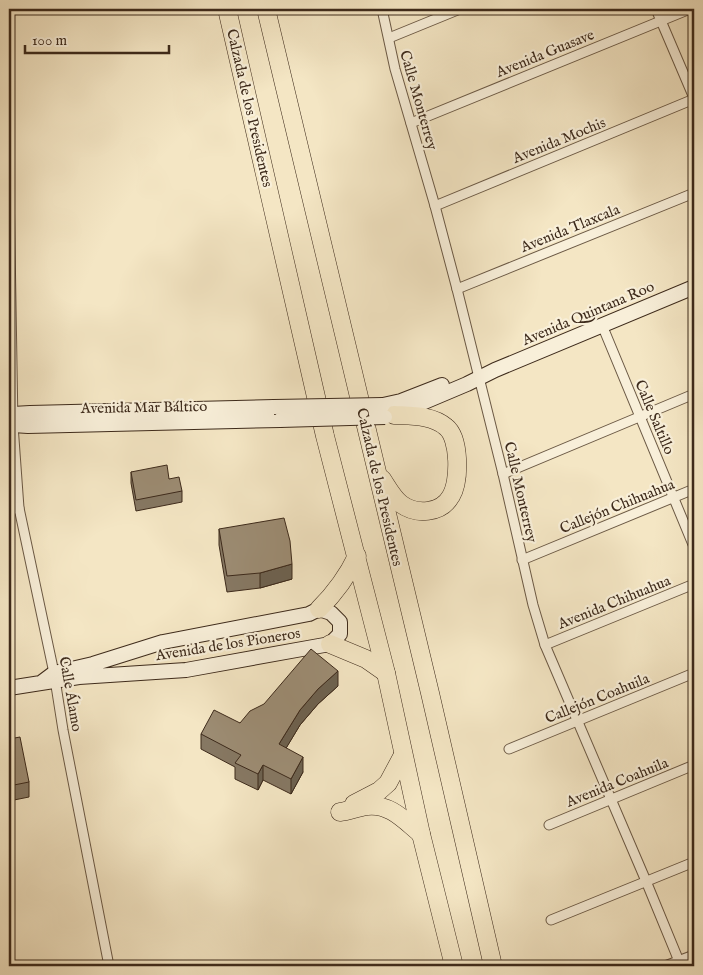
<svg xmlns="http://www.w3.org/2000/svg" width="703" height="975" font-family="'IM FELL English',serif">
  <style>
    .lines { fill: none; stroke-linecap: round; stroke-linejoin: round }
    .street-casing { stroke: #6b5945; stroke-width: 11 }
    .secondary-casing { stroke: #3d2a1b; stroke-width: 16 }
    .highway-casing { stroke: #3d2a1b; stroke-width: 19 }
    .street { stroke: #f8efd9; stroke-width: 9 }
    .secondary { stroke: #f8efd9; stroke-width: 14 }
    .highway { stroke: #f4e6c4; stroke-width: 18 }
    .secondary-bridge-casing { stroke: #3d2a1b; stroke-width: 16; stroke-linecap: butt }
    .secondary-bridge { stroke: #f8efd9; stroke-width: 14 }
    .wall { fill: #867863; stroke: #3d2a1b }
    .shaded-wall { fill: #6d6250; stroke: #3d2a1b }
    .building { fill: #9c8c73; stroke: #3d2a1b }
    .labels { text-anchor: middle; stroke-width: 4.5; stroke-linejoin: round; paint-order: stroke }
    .street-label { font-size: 15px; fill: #3d2a1b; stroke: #f8efd9 }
  </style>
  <rect width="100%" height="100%" fill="#f4e6c4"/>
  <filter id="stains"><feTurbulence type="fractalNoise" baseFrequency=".004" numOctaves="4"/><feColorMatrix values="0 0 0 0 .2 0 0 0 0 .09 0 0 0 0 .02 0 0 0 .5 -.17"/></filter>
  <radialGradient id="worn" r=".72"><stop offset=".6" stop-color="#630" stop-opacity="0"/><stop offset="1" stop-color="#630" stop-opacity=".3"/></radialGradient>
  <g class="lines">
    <g class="street-casing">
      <g id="street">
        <path d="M382,9L395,69L435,206L457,289L503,474L533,605L545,645L646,881L681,966"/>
        <path d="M656,9L694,98"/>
        <path d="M389,38L460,9"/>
        <path d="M411,123L690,9"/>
        <path d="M9,183L13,425L19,508L54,673L63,730L109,966"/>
        <path d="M435,206L694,99"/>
        <path d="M457,289L694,193"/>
        <path d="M602,325L694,547"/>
        <path d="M503,474L694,394"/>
        <path d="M9,510L19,508"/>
        <path d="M522,560L694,489"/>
        <path d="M545,645L694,584"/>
        <path d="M509,749L694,673"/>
        <path d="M549,825L694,765"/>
        <path d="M551,920L694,862"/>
        <path d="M665,966L694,955"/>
      </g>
    </g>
    <g class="secondary-casing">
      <g id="secondary">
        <path d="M383,405L401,401L442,385"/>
        <path d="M396,414L467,384L495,370L694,287"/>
        <path d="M9,417L13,414L30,413L274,407"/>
        <path d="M9,422L13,425L28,426L280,420"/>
        <path d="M9,688L79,677L186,670L330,644L340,634V622L331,613L319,609L309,614L163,642L93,664L54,673L42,682"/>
      </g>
    </g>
    <g class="highway-casing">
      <g id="highway">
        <path d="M227,9L325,436L386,673L421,834L454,966"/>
        <path d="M266,9L430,693L493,966"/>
        <path d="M382,479C388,488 393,498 401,504C416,515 441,514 451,496C460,481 460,438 446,427C432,415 411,416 394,415"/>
        <path d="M319,609C335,593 347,577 357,556"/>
        <path d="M330,644L366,659L386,673"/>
        <path d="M354,804L379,791L388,783L403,755"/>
        <path d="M340,812C349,811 358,807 367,806C390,803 405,821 421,834"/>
      </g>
    </g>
    <use href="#street" class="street"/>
    <use href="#secondary" class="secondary"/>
    <use href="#highway" class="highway"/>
    <g class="secondary-bridge-casing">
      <g id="secondary-bridge">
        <path d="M274,407L383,405"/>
        <path d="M280,420L385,417"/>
      </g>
    </g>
    <use href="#secondary-bridge" class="secondary-bridge"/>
  </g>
  <g class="wall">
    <path d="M131,472L169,479L182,491V502L136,511L131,483Z"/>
    <path d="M219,529L292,579L260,588L227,592L219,545Z"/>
    <path d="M338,686L318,704L300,725L286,748L303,772L291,794L263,780L258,790L235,779V767L201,749V734L240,723Z"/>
    <path d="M9,739L29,782V797L9,801Z"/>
  </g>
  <g class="shaded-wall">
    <path d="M292,564V579L260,588V573Z"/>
    <path d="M338,671V686L318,704L300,725L279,760V744L300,710L318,689Z"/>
    <path d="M303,757V772L291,794V779Z"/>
    <path d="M263,765V780L258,790V774Z"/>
  </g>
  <g class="building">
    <path d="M167,465L169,479L179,477L182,491L136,500L131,472Z"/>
    <path d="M284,518L290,541L292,564L260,573L227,576L219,529Z"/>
    <path d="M311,649L338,671L318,689L300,710L279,744L303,757L291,779L263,765L258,774L235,763L241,755L201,734L214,710L240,723L250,711L264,704Z"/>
    <path d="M20,737L29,782L9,786V739Z"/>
  </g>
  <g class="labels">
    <g class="street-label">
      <text transform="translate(545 53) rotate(-22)" y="5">Avenida Guasave</text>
      <text transform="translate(419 100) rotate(74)" y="5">Calle Monterrey</text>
      <text transform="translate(250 108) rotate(77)" y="5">Calzada de los Presidentes</text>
      <text transform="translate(559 140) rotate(-22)" y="5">Avenida Mochis</text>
      <text transform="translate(570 228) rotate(-22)" y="5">Avenida Tlaxcala</text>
      <text transform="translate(588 313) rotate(-23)" y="5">Avenida Quintana Roo</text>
      <text transform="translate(144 407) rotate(-1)" y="5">Avenida Mar Báltico</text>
      <text transform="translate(655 417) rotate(67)" y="5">Calle Saltillo</text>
      <text transform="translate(380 487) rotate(77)" y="5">Calzada de los Presidentes</text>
      <text transform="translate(521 492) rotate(77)" y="5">Calle Monterrey</text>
      <text transform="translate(617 506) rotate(-22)" y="5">Callejón Chihuahua</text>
      <text transform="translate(614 602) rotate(-22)" y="5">Avenida Chihuahua</text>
      <text transform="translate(228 644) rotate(-9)" y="5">Avenida de los Pioneros</text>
      <text transform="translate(71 694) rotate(80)" y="5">Calle Álamo</text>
      <text transform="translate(597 698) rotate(-22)" y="5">Callejón Coahuila</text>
      <text transform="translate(617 782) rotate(-22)" y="5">Avenida Coahuila</text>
    </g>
  </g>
  <rect width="703" height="975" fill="none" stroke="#f4e6c4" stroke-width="30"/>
  <rect x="10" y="10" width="683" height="955" fill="none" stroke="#3d2a1b" stroke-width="2.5"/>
  <rect x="15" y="15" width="673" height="945" fill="none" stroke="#3d2a1b"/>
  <path d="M25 45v8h144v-8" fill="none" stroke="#3d2a1b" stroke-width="2.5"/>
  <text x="32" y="45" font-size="15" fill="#3d2a1b" stroke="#f8efd9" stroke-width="4" paint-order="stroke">100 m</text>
  <rect width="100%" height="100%" filter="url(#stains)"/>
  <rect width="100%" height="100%" fill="url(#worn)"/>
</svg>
